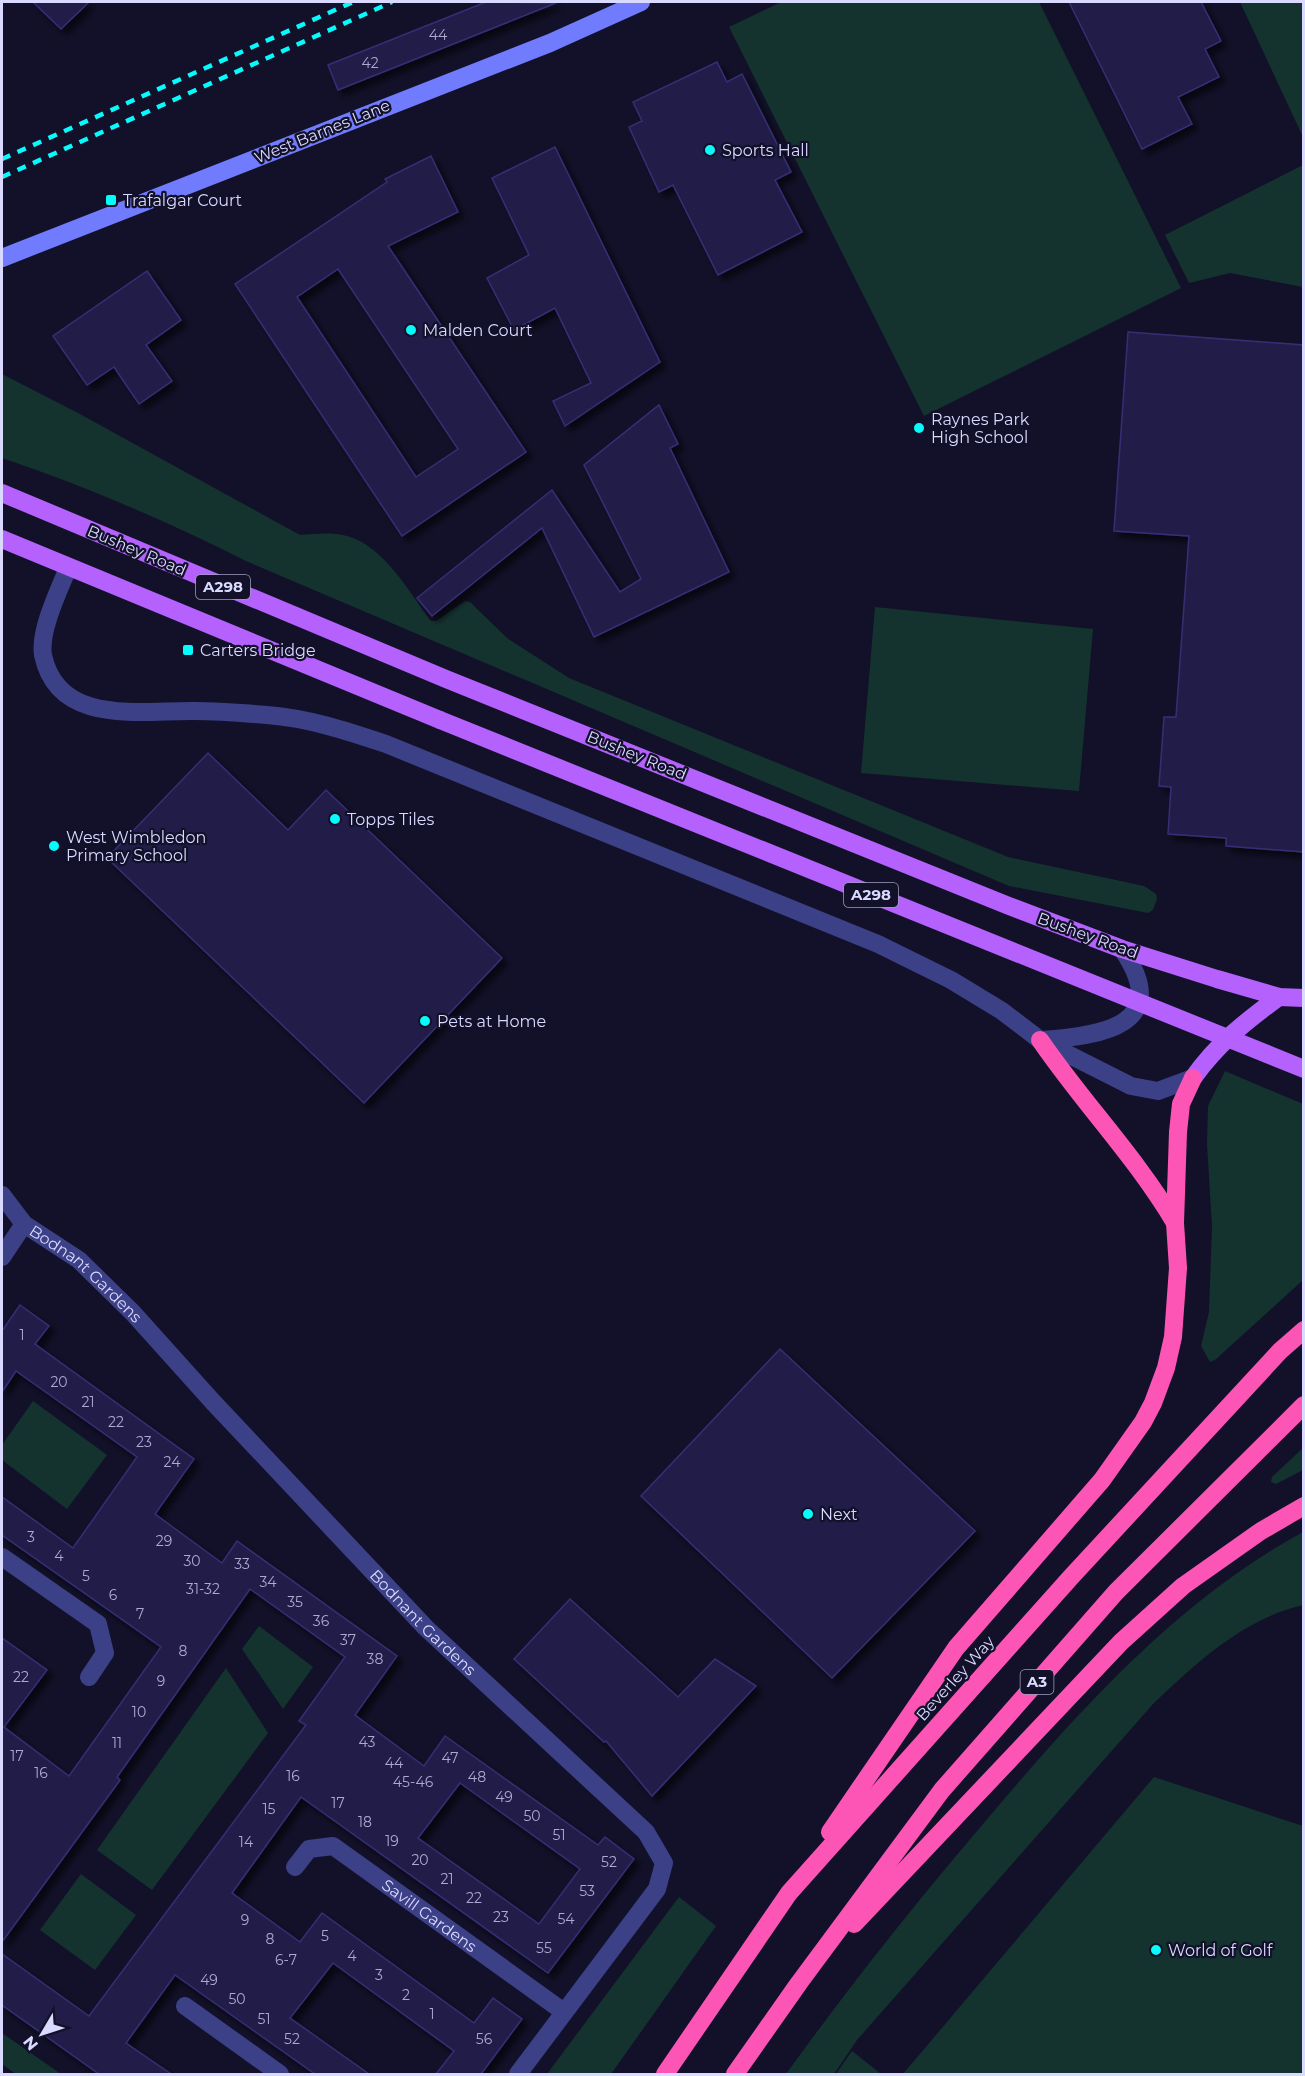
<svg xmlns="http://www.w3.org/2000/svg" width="1305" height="2076" font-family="Montserrat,sans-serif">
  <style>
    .green { fill: #14332f }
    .building { fill: #221d4a; stroke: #362f75; stroke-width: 1.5; fill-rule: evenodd; filter: url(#shadow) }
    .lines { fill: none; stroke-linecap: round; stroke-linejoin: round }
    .street { stroke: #3c4087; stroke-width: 18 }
    .secondary { stroke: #717bfd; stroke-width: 18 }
    .primary { stroke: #b461fd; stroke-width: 18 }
    .highway { stroke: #fd55b5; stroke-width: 18 }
    .rail { stroke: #07fafc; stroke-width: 4.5; stroke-dasharray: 9 8; stroke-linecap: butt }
    .primary-bridge { stroke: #b461fd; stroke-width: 18 }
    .poi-dot { fill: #07fafc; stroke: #121129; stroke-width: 2 }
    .labels { text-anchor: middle; stroke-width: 4.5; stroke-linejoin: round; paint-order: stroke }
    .number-label { font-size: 14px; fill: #acaad2 }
    .shield { fill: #121129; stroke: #9e9dbf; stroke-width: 1.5 }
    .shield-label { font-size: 15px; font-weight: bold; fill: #dad9ff }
    .street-label { font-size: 16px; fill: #dad9ff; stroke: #121129 }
    .poi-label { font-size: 16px; fill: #dad9ff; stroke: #121129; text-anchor: start }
  </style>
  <defs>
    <filter id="shadow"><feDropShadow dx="5.5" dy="5.5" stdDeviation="3" flood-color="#0009"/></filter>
  </defs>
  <rect width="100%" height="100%" fill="#121129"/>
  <g class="green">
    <path d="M781,2H1039L1181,288L924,416L729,27Z"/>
    <path d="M1240,2H1303V137Z"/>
    <path d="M1303,165V287L1230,273L1189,283L1165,235Z"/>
    <path d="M2,374L78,413L300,535C316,534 331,532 347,536C384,546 409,592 431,621H436L465,601L470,602L507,638L569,678L1008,857L1144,886L1156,894L1157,899L1153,910L1148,913L1009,886L246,561C166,521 86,486 2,458Z"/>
    <path d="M875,607L1093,629L1079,791L861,773Z"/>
    <path d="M1225,1071L1303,1104V1280L1215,1360L1210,1362L1201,1346L1209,1312L1212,1226L1207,1144L1208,1106Z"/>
    <path d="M33,1401L107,1455L67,1509L2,1460V1445Z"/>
    <path d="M1303,1448V1470L1276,1484L1271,1482L1272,1477Z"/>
    <path d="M1303,1532V1605C1243,1619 1196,1663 1153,1704L857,2040L834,2074H786C848,1988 914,1905 983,1824C1075,1715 1176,1601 1303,1532Z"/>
    <path d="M259,1626L313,1667L283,1709L242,1649Z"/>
    <path d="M226,1668L268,1733L152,1890L97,1850Z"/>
    <path d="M1154,1777L1303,1826V2074H903Z"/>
    <path d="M81,1874L136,1915L95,1970L40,1930Z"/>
    <path d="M679,1897L716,1926L611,2074H547Z"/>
    <path d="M2,2033L61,2074H16L2,2064Z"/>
    <path d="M852,2051L881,2074H836Z"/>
  </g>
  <g class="building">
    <path d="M33,2H89L61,29Z"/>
    <path d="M486,2L556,3L338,90L328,65Z"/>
    <path d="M1069,2H1201L1221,41L1205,49L1219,77L1178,97L1192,124L1142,149Z"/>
    <path d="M717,62L727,82L742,74L791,172L775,180L802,232L718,275L673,185L659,192L629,127L642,121L633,102Z"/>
    <path d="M555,147L660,362L565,426L553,401L591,383L555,308L514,330L487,278L529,255L492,178Z"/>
    <path d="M431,156L458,212L388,246L526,452L402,536L235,284L387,182L385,179ZM338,269L458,449L416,477L297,297Z"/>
    <path d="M147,271L181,320L146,345L172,381L139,404L114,367L87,385L53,336Z"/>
    <path d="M1128,332L1304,345V852L1226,846V838L1168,834L1171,787L1159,786L1164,717H1176L1189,536L1114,531Z"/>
    <path d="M659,405L678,444L670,448L729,572L594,637L542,528L432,616L417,598L552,490L620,592L641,579L584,465Z"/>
    <path d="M208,753L288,830L326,790L502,958L364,1103L107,858Z"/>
    <path d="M20,1305L49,1326L35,1344L194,1459L155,1514L222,1563L237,1541L397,1656L355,1715L424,1766L445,1736L598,1845L605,1837L634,1859L548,1973L301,1797L232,1893L300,1942L322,1913L474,2023L493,1998L522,2019L481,2074H436L454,2051L333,1963L290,2018L369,2074H315L175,1975L126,2043L171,2074H99L2,2005V1954L89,2016L306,1725L299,1721L345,1657L250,1589L117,1777L120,1780L2,1942V1638L47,1670L4,1727L69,1776L161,1647L2,1535V1497L73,1548L137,1457L16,1371L2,1392V1331ZM460,1783L580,1869L539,1924L418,1838Z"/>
    <path d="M780,1349L975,1531L832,1678L641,1496Z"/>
    <path d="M570,1599L678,1697L715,1659L756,1686L652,1796L606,1741L604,1742L514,1659Z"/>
  </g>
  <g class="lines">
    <g class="street">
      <path d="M68,568C59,590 39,631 43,655C58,727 142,710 194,711C218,711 243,713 267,715C308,718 347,731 386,744L878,944L951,980L1002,1011L1040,1040L1131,1086L1158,1091L1193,1078"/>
      <path d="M1042,1040C1102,1036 1174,1025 1122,949"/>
      <path id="s1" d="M2,1195L24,1224L79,1260L133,1313L213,1402L426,1628L646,1832L664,1863L657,1889L518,2074"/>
      <path d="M2,1257L24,1224"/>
      <path d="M2,1557L98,1624L105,1653L89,1677"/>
      <path id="s2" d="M295,1867L309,1849L333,1846L564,2012"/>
      <path d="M185,2006L280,2074"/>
    </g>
    <path class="secondary" d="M2,258L550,43L641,2"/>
    <g class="primary">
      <path d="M2,493L446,679L1009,906L1122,949L1217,979L1279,997L1304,998"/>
      <path d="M2,539L440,720"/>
      <path d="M1193,1078C1217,1044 1246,1021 1279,997"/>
    </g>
    <g class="highway">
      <path d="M1040,1040C1083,1103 1136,1157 1175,1223"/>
      <path d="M830,1832L956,1648L1102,1480L1143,1422L1153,1403L1166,1368L1173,1337L1178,1268L1175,1223L1178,1132L1181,1104L1193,1078"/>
      <path d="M854,1924L1121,1642L1183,1586L1261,1531L1304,1506"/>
      <path d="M665,2074L789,1893L1071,1577L1280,1351L1304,1330"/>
      <path d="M735,2074L799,1983L942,1790L1116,1592L1304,1405"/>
    </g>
    <g class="rail">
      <path d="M2,159L353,2"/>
      <path d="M2,177L392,2"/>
    </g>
    <path class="primary-bridge" d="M440,720L1304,1069"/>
  </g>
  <g class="poi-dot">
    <circle cx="710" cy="150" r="6"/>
    <rect x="105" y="194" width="12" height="12" rx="3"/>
    <circle cx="411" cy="330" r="6"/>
    <circle cx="919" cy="428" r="6"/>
    <rect x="182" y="644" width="12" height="12" rx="3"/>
    <circle cx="335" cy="819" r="6"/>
    <circle cx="54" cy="846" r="6"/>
    <circle cx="425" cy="1021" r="6"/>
    <circle cx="808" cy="1514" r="6"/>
    <circle cx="1156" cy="1950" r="6"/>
  </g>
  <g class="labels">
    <g class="number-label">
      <text x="438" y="40">44</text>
      <text x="370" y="68">42</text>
      <text x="22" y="1340">1</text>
      <text x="59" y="1387">20</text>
      <text x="88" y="1407">21</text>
      <text x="116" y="1427">22</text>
      <text x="144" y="1447">23</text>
      <text x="172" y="1467">24</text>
      <text x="31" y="1542">3</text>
      <text x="164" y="1546">29</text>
      <text x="59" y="1561">4</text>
      <text x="192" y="1566">30</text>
      <text x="242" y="1569">33</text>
      <text x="86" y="1581">5</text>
      <text x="268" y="1587">34</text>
      <text x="203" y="1594">31-32</text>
      <text x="113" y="1600">6</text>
      <text x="295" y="1607">35</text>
      <text x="140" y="1619">7</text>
      <text x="321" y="1626">36</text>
      <text x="348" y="1645">37</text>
      <text x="183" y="1656">8</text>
      <text x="375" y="1664">38</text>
      <text x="21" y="1682">22</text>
      <text x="161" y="1686">9</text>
      <text x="139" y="1717">10</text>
      <text x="367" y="1747">43</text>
      <text x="117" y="1748">11</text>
      <text x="17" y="1761">17</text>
      <text x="450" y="1763">47</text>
      <text x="394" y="1768">44</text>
      <text x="41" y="1778">16</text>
      <text x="293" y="1781">16</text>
      <text x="477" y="1782">48</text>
      <text x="413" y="1787">45-46</text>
      <text x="504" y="1802">49</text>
      <text x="338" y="1808">17</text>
      <text x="269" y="1814">15</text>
      <text x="532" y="1821">50</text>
      <text x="365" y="1827">18</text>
      <text x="559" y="1840">51</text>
      <text x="392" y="1846">19</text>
      <text x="246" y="1847">14</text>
      <text x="420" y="1865">20</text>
      <text x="609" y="1867">52</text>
      <text x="447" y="1884">21</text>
      <text x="587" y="1896">53</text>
      <text x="474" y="1903">22</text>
      <text x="501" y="1922">23</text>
      <text x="566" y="1924">54</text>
      <text x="245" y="1925">9</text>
      <text x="325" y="1941">5</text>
      <text x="270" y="1944">8</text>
      <text x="544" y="1953">55</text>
      <text x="352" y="1961">4</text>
      <text x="286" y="1965">6-7</text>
      <text x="379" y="1980">3</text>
      <text x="209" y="1985">49</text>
      <text x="406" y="2000">2</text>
      <text x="237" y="2004">50</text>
      <text x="432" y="2019">1</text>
      <text x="264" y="2024">51</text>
      <text x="292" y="2044">52</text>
      <text x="484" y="2044">56</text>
    </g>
    <g class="shield">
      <rect x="196" y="575" width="54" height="24" rx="4.5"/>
      <rect x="844" y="883" width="54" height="24" rx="4.5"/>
      <rect x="1020.5" y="1670" width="33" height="24" rx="4.5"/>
    </g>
    <g class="shield-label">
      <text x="223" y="592">A298</text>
      <text x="871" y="900">A298</text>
      <text x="1037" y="1687">A3</text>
    </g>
    <g class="street-label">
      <text transform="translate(322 131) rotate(-22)" y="6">West Barnes Lane</text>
      <text transform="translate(137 550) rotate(23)" y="6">Bushey Road</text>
      <text transform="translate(637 755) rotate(22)" y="6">Bushey Road</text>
      <text transform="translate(1088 935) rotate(20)" y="6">Bushey Road</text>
      <text dy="6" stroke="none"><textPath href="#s1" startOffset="116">Bodnant Gardens</textPath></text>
      <text dy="6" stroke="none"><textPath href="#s1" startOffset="602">Bodnant Gardens</textPath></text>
      <text transform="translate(955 1678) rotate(-48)" y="6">Beverley Way</text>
      <text dy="6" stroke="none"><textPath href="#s2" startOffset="166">Savill Gardens</textPath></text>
    </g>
    <g class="poi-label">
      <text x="722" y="156">Sports Hall</text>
      <text x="123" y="206">Trafalgar Court</text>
      <text x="423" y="336">Malden Court</text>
      <text x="931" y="425">Raynes Park<tspan x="931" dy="18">High School</tspan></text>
      <text x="200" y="656">Carters Bridge</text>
      <text x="347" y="825">Topps Tiles</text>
      <text x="66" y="843">West Wimbledon<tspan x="66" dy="18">Primary School</tspan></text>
      <text x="437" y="1027">Pets at Home</text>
      <text x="820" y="1520">Next</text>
      <text x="1168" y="1956">World of Golf</text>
    </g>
  </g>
  <rect width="1305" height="2076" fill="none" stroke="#dad9ff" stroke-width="6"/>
  <g transform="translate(42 2034) rotate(231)" stroke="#121129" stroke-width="4.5" paint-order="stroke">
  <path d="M0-4.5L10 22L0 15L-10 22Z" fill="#dad9ff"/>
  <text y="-9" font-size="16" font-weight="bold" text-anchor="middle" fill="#dad9ff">N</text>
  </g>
</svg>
